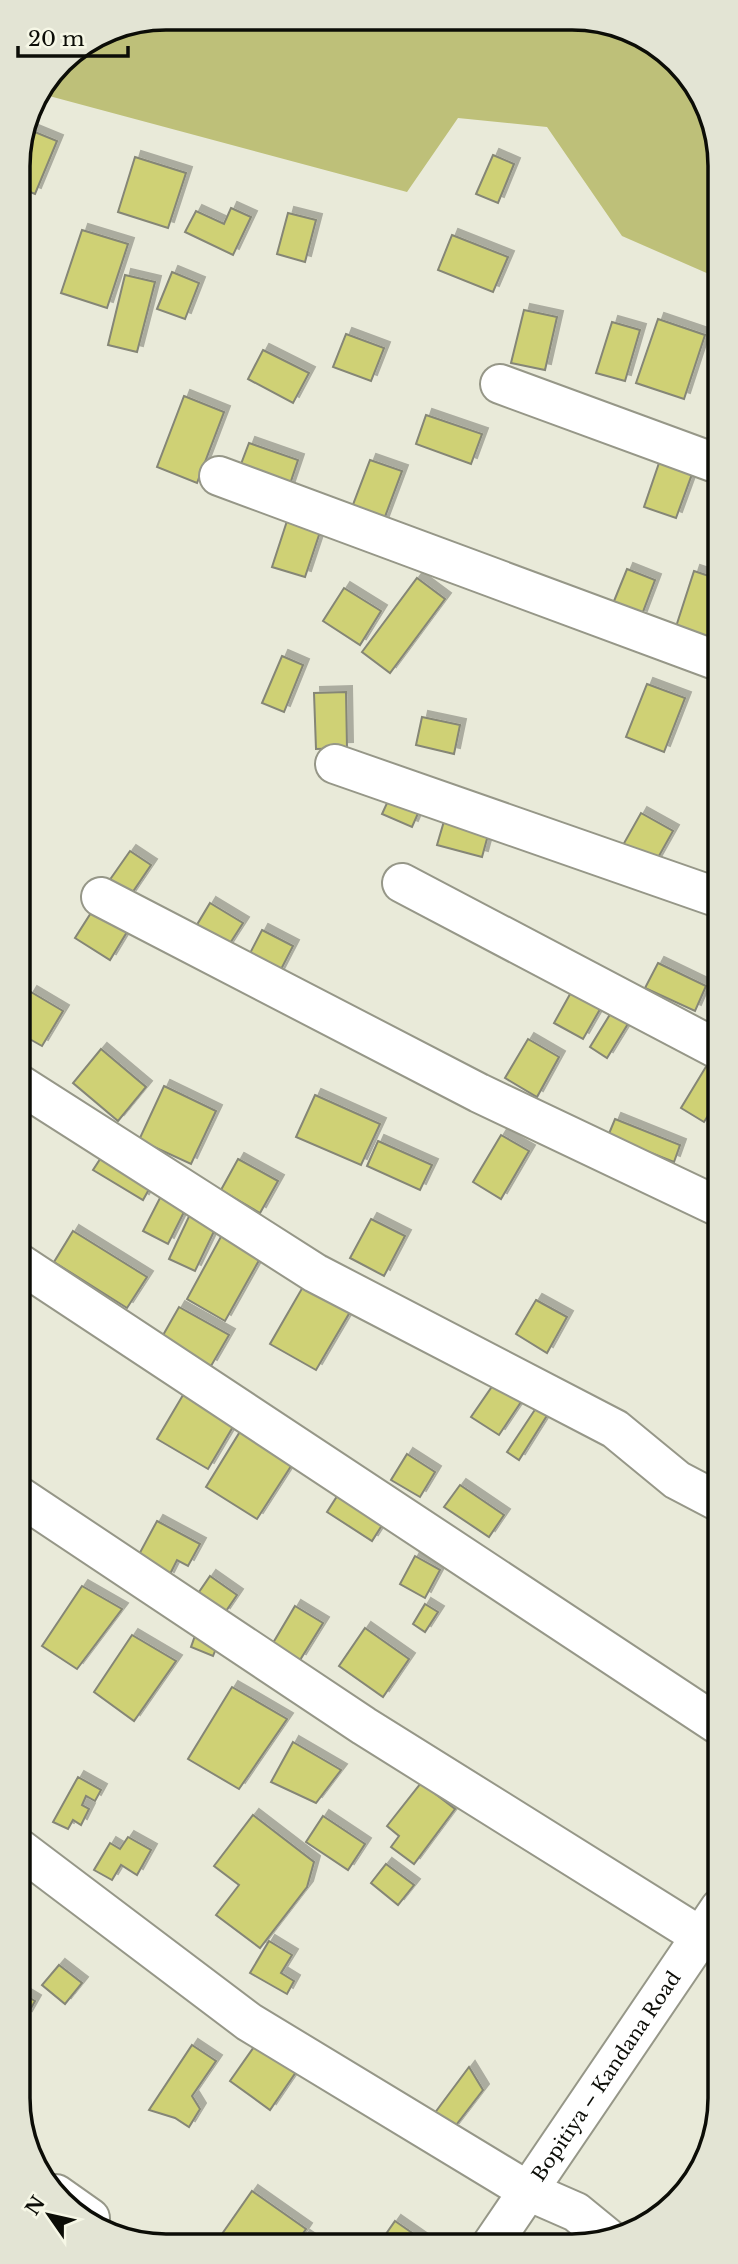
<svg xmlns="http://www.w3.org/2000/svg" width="738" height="2264" font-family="'Libre Baskerville',serif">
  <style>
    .green { fill: #bec079 }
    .building { fill: #cfd175; stroke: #858676; stroke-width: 2; filter: url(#shadow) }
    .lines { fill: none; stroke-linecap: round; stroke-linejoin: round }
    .minor-casing { stroke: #969788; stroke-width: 42 }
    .minor { stroke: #fff; stroke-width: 38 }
    .labels { text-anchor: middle; stroke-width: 7; stroke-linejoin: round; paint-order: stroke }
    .street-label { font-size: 19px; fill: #0c0d07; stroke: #f6f7e6 }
    .rim { fill: none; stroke: #0c0d07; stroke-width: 3.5 }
  </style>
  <defs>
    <filter id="shadow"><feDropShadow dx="6" dy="-6" stdDeviation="0" flood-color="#0004"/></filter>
  </defs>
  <rect width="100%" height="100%" fill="#e9ead9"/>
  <path class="green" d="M165,18L602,20L677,61L718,137V278L622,236L547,127L458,118L407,192L38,93L68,54L109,29Z"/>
  <g class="building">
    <path d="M25,128L57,141L35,194L18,187V155Z"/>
    <path d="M493,155L514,164L498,203L476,194Z"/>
    <path d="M135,157L186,173L168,228L118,212Z"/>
    <path d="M231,208L251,217L233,255L185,232L196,211L224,224Z"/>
    <path d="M288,213L316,220L305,262L277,254Z"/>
    <path d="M82,230L128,244L107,308L61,293Z"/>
    <path d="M452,235L508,257L493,292L438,270Z"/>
    <path d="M172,272L199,283L185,319L157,309Z"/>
    <path d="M125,275L155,282L137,352L108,345Z"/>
    <path d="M524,310L557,317L545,370L511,363Z"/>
    <path d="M658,319L705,335L684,399L636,383Z"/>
    <path d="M612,322L640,330L625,381L596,373Z"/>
    <path d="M346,334L384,348L371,381L333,367Z"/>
    <path d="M263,350L309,373L293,403L248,379Z"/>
    <path d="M184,396L224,412L197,483L157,467Z"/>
    <path d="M426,415L482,434L471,464L416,444Z"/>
    <path d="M249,443L298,460L288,490L238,472Z"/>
    <path d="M370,460L402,471L383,522L351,510Z"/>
    <path d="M659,463L692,474L676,518L644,507Z"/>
    <path d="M287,521L320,532L305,577L272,567Z"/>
    <path d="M627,569L655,580L641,617L612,606Z"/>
    <path d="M694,571L718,579V637L715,648L673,636Z"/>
    <path d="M417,578L445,599L390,673L362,652Z"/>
    <path d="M344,588L381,611L360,645L323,621Z"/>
    <path d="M282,656L303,665L284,712L262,703Z"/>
    <path d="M647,684L685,698L664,752L626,737Z"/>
    <path d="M346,692L347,748L316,749L314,693Z"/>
    <path d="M422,717L460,725L454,754L416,745Z"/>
    <path d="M393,790L423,802L412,827L382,814Z"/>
    <path d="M447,811L491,824L482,857L437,845Z"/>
    <path d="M641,813L673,831L655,863L623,845Z"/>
    <path d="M130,851L151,865L130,896L109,881Z"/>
    <path d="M210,903L243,923L227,948L195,928Z"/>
    <path d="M96,905L130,927L110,960L75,938Z"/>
    <path d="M262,930L293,946L276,979L245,963Z"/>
    <path d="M658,963L706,986L695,1011L645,988Z"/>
    <path d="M574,987L603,1004L583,1039L554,1023Z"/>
    <path d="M31,992L63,1011L42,1046L19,1033V1012Z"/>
    <path d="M617,1003L634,1014L607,1058L590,1047Z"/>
    <path d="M528,1039L559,1057L537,1097L505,1078Z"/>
    <path d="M101,1049L146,1087L118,1121L73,1083Z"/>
    <path d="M707,1065L719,1072V1098L704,1122L681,1108Z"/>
    <path d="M164,1086L216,1111L191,1164L139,1140Z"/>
    <path d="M315,1095L380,1124L361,1165L296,1137Z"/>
    <path d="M719,1107V1131L708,1124Z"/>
    <path d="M615,1119L680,1145L674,1162L608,1136Z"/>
    <path d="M501,1135L529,1151L501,1199L473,1182Z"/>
    <path d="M378,1141L432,1165L420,1190L367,1166Z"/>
    <path d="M104,1153L153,1182L143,1200L93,1170Z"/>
    <path d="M238,1159L278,1181L260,1213L221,1190Z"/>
    <path d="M162,1194L187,1206L168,1244L143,1231Z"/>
    <path d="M192,1210L218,1223L195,1271L169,1259Z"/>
    <path d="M371,1219L405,1236L384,1276L350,1258Z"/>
    <path d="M73,1231L147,1277L127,1308L54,1262Z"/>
    <path d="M223,1233L262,1255L225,1321L187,1299Z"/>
    <path d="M304,1285L350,1312L316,1370L270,1344Z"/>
    <path d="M536,1300L567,1317L547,1353L516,1334Z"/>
    <path d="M179,1307L229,1335L211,1366L162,1337Z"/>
    <path d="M500,1375L527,1393L499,1435L471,1417Z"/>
    <path d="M183,1395L234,1425L208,1469L157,1439Z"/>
    <path d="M542,1399L553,1406L519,1460L507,1452Z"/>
    <path d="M241,1430L293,1463L257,1519L206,1487Z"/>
    <path d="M407,1454L435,1472L420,1497L391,1480Z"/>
    <path d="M460,1485L504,1515L489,1537L444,1507Z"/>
    <path d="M341,1490L386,1519L372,1541L327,1512Z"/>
    <path d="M157,1521L200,1544L188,1566L177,1560L168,1578L136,1560Z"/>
    <path d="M415,1556L440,1570L425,1598L400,1584Z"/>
    <path d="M210,1576L237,1595L224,1614L197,1595Z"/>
    <path d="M82,1586L122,1609L77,1669L42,1646Z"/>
    <path d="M425,1604L438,1612L425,1632L413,1624Z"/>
    <path d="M295,1606L323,1623L300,1660L273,1643Z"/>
    <path d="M365,1628L409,1659L383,1697L339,1666Z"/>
    <path d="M196,1633L219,1641L213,1656L191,1647Z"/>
    <path d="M132,1635L176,1661L134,1721L94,1692Z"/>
    <path d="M232,1687L287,1719L239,1789L188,1759Z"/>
    <path d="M293,1742L341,1770L316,1803L271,1782Z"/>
    <path d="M78,1777L101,1790L95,1801L86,1796L82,1805L89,1809L81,1825L73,1820L68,1829L53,1822Z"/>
    <path d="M421,1783L455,1809L414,1864L391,1847L399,1836L387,1826Z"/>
    <path d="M253,1815L314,1862L307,1887L260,1948L216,1915L239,1885L214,1866Z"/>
    <path d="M323,1816L365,1844L348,1870L306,1842Z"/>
    <path d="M128,1837L151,1850L137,1875L121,1865L112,1880L94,1870L110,1843L120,1849Z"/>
    <path d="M386,1864L414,1885L398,1905L371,1883Z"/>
    <path d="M269,1941L292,1955L281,1973L294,1981L287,1994L250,1973Z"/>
    <path d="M59,1965L82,1983L65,2004L42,1985Z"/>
    <path d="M20,1992L35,2001L26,2017L20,2013Z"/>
    <path d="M256,2044L296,2072L270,2110L230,2081Z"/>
    <path d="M192,2045L216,2061L192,2096L200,2109L189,2127L175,2118L149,2110Z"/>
    <path d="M469,2067L483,2090L453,2129L434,2114Z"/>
    <path d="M252,2191L306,2229L296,2244H215Z"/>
    <path d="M395,2221L428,2244H379Z"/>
    <path d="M304,2236L316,2244H299Z"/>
  </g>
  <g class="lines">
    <g class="minor-casing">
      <g id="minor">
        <path d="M500,384L718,464"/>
        <path d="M219,476L718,661"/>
        <path d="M335,764L719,898"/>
        <path d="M402,883L719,1050"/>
        <path d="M101,897L479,1093L719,1207"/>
        <path d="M19,1084L315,1273L615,1429L677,1480L719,1502"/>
        <path d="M19,1263L720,1726"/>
        <path d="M19,1496L364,1726L700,1936"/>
        <path d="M20,1849L249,2022L528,2191L576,2212L609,2239"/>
        <path d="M56,2194L90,2218"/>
        <path id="s1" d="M492,2244L720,1908"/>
      </g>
    </g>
    <use href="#minor" class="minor"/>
  </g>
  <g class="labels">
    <g class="street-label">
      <text dy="7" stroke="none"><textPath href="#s1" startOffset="203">Bopitiya – Kandana Road</textPath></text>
    </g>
  </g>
  <path d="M0 0H738V2264H0ZM166 30H572A136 136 0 0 1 708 166V2098A136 136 0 0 1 572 2234H166A136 136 0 0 1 30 2098V166A136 136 0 0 1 166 30Z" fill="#e3e4d4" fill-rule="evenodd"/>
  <path class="rim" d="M166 30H572A136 136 0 0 1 708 166V2098A136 136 0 0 1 572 2234H166A136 136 0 0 1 30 2098V166A136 136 0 0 1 166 30Z"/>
  <g transform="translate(49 2215) rotate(304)" stroke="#f6f7e6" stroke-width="5" paint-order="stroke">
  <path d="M0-5L12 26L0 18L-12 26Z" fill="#0c0d07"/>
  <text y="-10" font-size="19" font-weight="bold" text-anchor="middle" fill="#0c0d07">N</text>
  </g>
  <path d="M18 46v10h110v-10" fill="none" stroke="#0c0d07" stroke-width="3.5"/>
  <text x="28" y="46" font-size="21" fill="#0c0d07" stroke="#f6f7e6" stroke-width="5" paint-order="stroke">20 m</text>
</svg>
